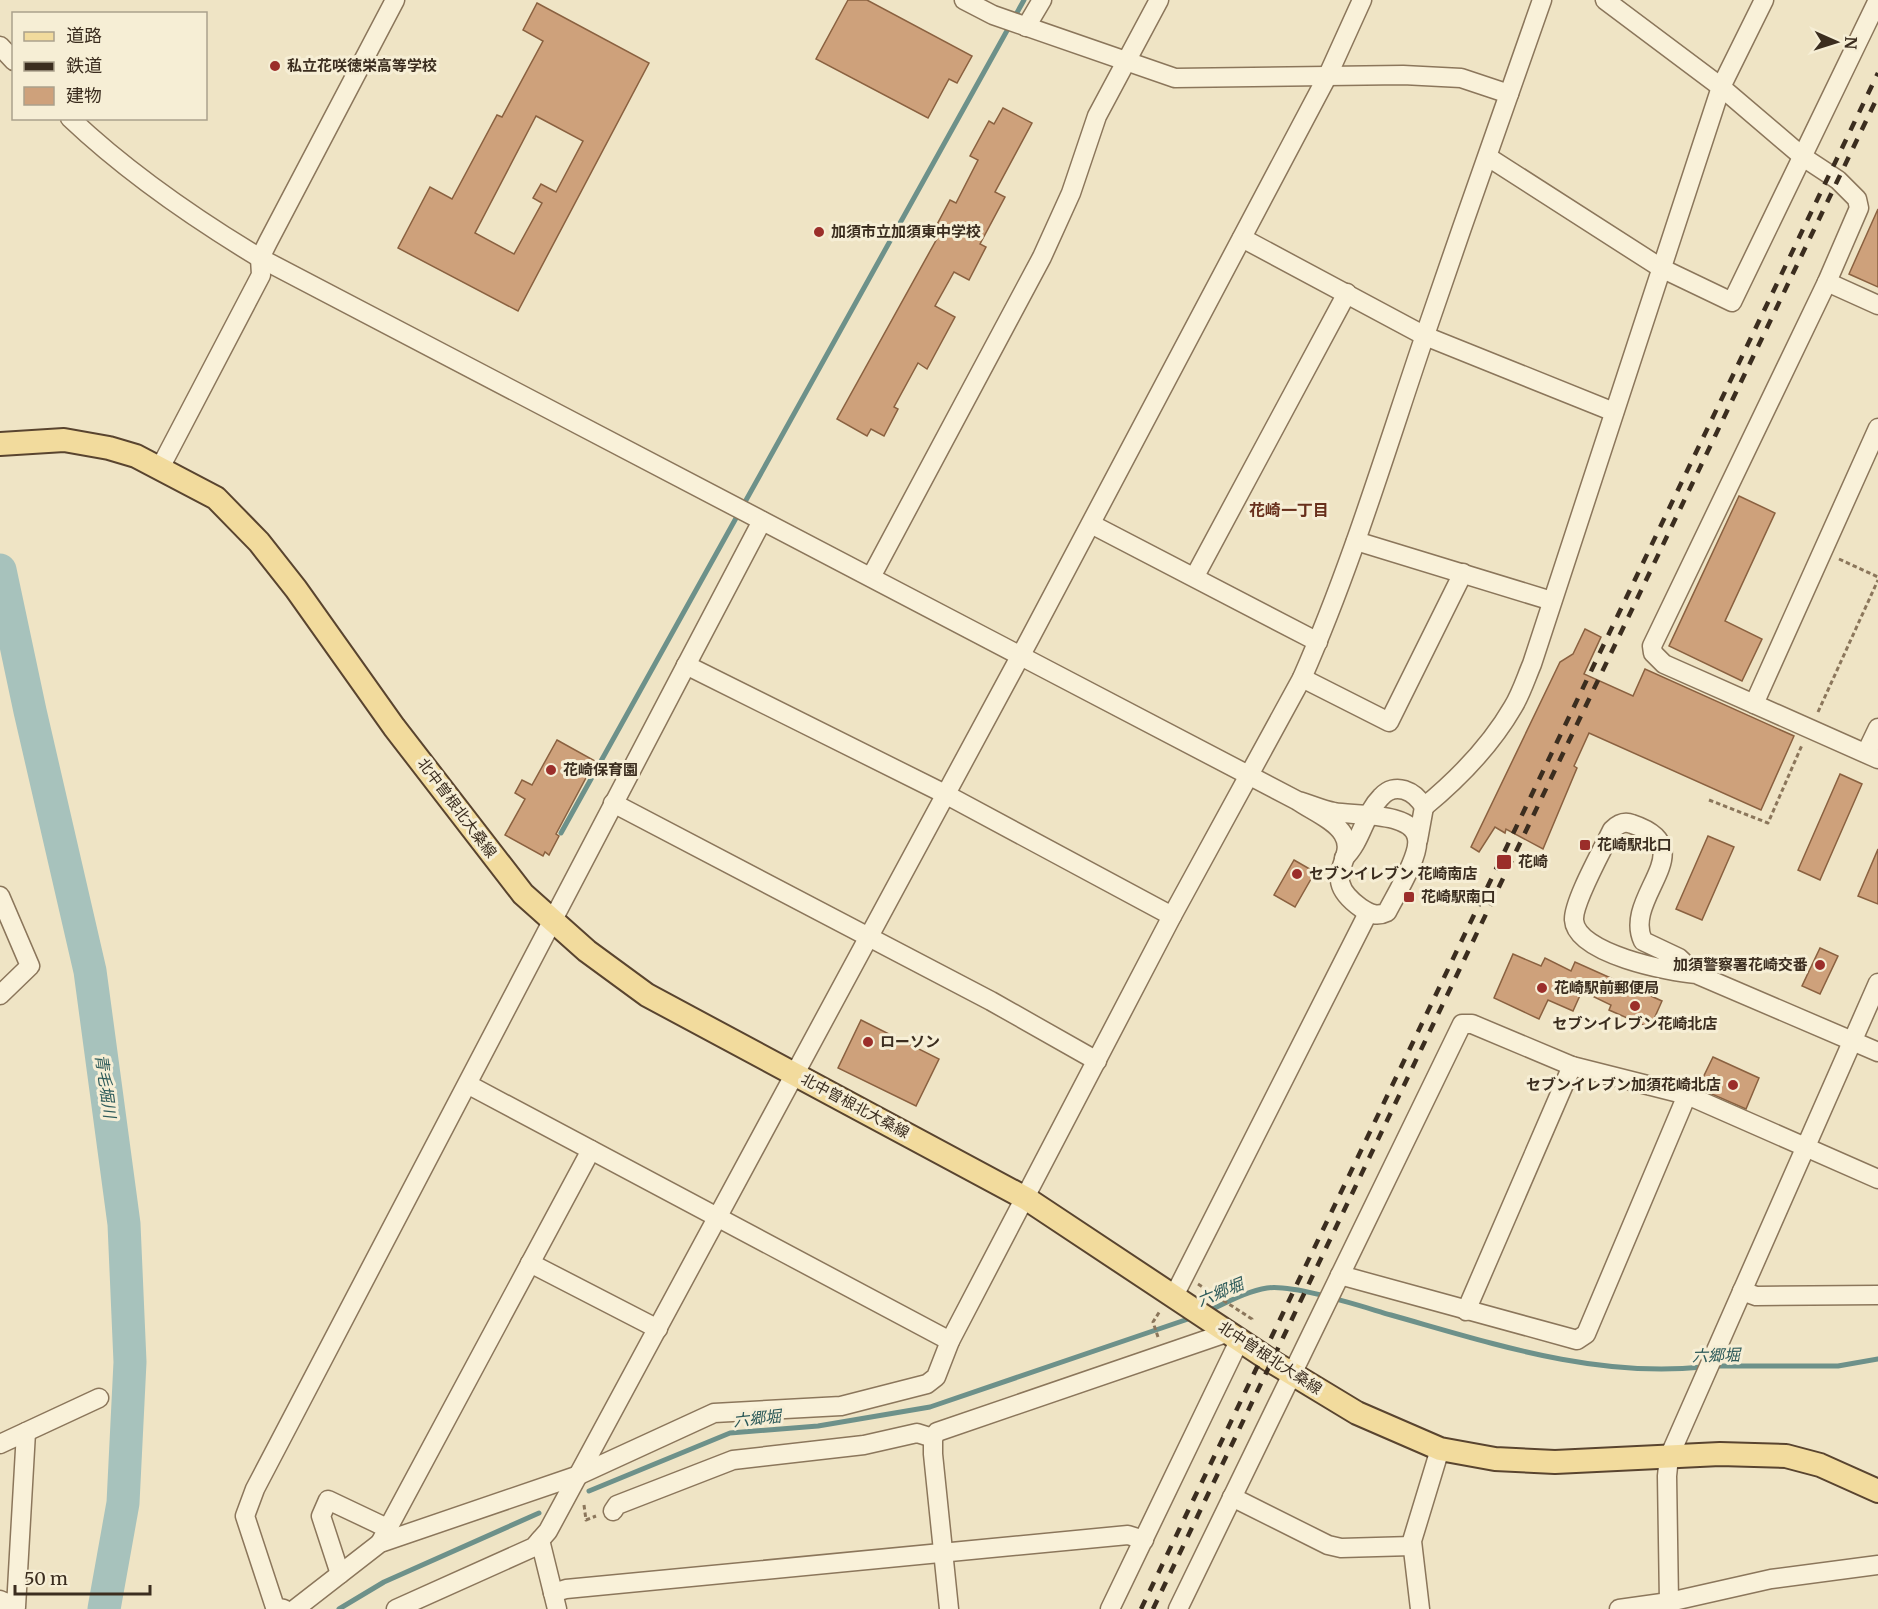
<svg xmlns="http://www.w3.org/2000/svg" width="1878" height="1609" font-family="Merriweather,'Noto Sans JP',serif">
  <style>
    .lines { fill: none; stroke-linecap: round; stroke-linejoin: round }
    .stream { stroke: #6d918a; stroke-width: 5 }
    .river { stroke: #a7c2bc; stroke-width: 33 }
    .building { fill: #cea17b; stroke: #8a6140; stroke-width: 1.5; fill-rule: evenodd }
    .minor-casing { stroke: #8b765b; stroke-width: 21 }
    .major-casing { stroke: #59442f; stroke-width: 26 }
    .path { stroke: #8b765b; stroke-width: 3; stroke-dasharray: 4.5 3; stroke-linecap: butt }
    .minor { stroke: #f9f1d9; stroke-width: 18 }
    .major { stroke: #f2db9d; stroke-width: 22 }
    .rail { stroke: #3b2d1f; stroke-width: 4.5; stroke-dasharray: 10 10; stroke-linecap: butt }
    .poi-dot { fill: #9b2e2a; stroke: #f6eed5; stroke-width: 2 }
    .labels { text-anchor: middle; stroke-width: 6; stroke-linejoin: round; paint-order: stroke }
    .poi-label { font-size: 15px; font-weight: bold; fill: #3b2d1f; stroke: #f6eed5; text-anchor: start }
    .street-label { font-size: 15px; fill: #3b2d1f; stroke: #f6eed5 }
    .neighbourhood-label { font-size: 16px; font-weight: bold; fill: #68301d; stroke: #f6eed5 }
    .water-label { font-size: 16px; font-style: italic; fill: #2e5b5a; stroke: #f6eed5 }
  </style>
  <rect width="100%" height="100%" fill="#efe4c5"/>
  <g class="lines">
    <g class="stream">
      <path d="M561,833L1024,0"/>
      <path d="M1208,1311C1226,1303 1247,1291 1267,1288C1294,1284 1363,1307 1391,1315C1494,1344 1595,1378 1703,1367"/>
      <path d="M1712,1366H1838L1878,1359"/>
      <path d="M589,1491L730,1433L818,1426L930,1407L1194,1317"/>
      <path d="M339,1609L384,1582L539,1513"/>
    </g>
    <path class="river" d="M0,570L30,711L90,971L124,1224L130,1362L123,1503L104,1609"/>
  </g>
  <g class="building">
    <path d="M848,0H867L972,56L957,83L949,79L928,118L816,59Z"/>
    <path d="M537,3L649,63L518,311L398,248L430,187L452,199L497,115L502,117L543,41L523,30ZM536,116L583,141L556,192L541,184L533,198L542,203L514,254L475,233Z"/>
    <path d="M1003,108L1032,123L995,192L1005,197L980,244L986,247L969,280L954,272L935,306L955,317L927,369L918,363L894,407L898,409L884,436L871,429L867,436L837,419L939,235L933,232L950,200L956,203L978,160L970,156L989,121L994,124Z"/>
    <path d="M1878,209V287L1849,274Z"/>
    <path d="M1739,496L1775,513L1725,621L1762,639L1742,681L1669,646Z"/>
    <path d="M1585,629L1601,637L1584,674L1633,696L1645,669L1794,736L1761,810L1589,733L1574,766L1577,768L1543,849L1506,829L1505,833L1495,827L1479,852L1471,847L1560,662L1573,654Z"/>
    <path d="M557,740L595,761L556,834L559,836L549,855L545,852L543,856L505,835L525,799L515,793L522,780L532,785Z"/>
    <path d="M1840,774L1862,784L1820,880L1798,870Z"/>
    <path d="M1708,836L1734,847L1702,920L1676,909Z"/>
    <path d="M1878,849V904L1858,896Z"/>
    <path d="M1294,860L1315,872L1295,907L1274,895Z"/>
    <path d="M1820,948L1838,956L1820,994L1802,986Z"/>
    <path d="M1513,954L1541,966L1545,958L1571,971L1575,962L1662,1001L1650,1028L1609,1010L1611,1005L1582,991L1573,1011L1548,1000L1539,1019L1494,998Z"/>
    <path d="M861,1020L939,1059L916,1106L838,1068Z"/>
    <path d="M1713,1057L1759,1078L1746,1109L1698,1088Z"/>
  </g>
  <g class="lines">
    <g class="minor-casing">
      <g id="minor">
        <path d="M964,0L993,15L1175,78L1403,75L1461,78L1509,94"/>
        <path d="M1605,0L1721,87L1803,157L1838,180L1857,199L1859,208L1827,282L1652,646L1653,653L1664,664L1878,759"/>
        <path d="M1026,27L1042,0"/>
        <path d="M0,46L14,61"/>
        <path d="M70,118C128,173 192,217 260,258L1298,801C1311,810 1335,820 1343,834C1359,860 1316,876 1361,908C1370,914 1377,917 1387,912C1395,896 1420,856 1417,839C1414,811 1353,816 1334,812C1322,810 1310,804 1298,801"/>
        <path d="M1488,157L1661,268L1732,302L1878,0"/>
        <path d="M1242,238L1425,336L1614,412"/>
        <path d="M1827,282L1878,305"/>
        <path d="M160,468L261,275L260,258L268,242L395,0"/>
        <path d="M1091,524L1318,642"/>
        <path d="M1356,541L1552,601"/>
        <path d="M1195,576L1347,293"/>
        <path d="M871,577L1042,257L1071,193L1097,116L1159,0"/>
        <path d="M686,665L945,794L1172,916"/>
        <path d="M1302,678L1389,722L1463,573"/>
        <path d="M1754,704L1878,428"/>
        <path d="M1866,753L1878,728"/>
        <path d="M613,803L991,1001L1097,1061"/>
        <path d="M1424,807C1458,779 1491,745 1513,707C1521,694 1526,678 1532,664L1721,87L1764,0"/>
        <path d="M1344,858C1362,841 1364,814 1381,797C1395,781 1415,791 1424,807L1418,840"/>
        <path d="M0,896L30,966L0,995"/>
        <path d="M1696,974C1670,972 1576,954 1574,920C1573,902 1603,849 1612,830C1618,824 1624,821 1632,824C1705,848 1622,897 1643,941L1679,958L1696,974L1878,1052"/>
        <path d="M469,1085L950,1341"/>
        <path d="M530,1263L658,1329"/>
        <path d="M1340,1275L1577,1340L1586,1334L1687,1095"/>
        <path d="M1742,1291L1756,1296L1878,1295"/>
        <path d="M1174,1296L1368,913"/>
        <path d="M1466,1311L1572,1066"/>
        <path d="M0,1444L99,1398"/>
        <path d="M1232,1497L1328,1545L1341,1548L1412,1546"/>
        <path d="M613,1511L617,1505L733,1460L864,1445L917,1433L933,1438"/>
        <path d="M540,1540L557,1609"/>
        <path d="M380,1543L591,1150"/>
        <path d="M340,1574L321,1516L328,1500L387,1528"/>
        <path d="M553,1593L566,1589L1128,1535L1144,1540"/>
        <path d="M0,1600L16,1607L26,1432"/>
        <path d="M1669,1602L1667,1476L1669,1457L1878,983"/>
        <path d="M284,1609L275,1607L245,1516L255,1489C426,1167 592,843 762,521"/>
        <path d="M295,1609L380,1543L579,1475L714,1413L841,1406L927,1384L936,1377L950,1341L1172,916L1302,678C1351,567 1386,450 1425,335C1463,223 1503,112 1542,0"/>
        <path d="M396,1609L534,1547L548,1531L1029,640L1328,75L1362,0"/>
        <path d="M949,1609L933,1454V1438L937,1432L1229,1332"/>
        <path d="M1110,1609L1240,1339"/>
        <path d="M1178,1609L1462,1024H1472L1572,1066L1687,1095L1878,1179"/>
        <path d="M1420,1609L1412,1541L1440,1449"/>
        <path d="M1619,1609L1669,1602L1771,1579L1878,1565"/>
      </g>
    </g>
    <g class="major-casing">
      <path id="major" d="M0,444L64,440L109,448L136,456L216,498L259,542L296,589L394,727L523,894L587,951L647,995L1027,1199L1271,1361L1357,1413L1440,1449L1495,1459L1555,1462L1720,1454L1786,1456L1820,1465L1878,1491"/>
    </g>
    <g class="path">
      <path d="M1839,559L1878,577"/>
      <path d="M1818,712L1878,580"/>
      <path d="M1709,800L1768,823L1802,745"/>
      <path d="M1198,1284L1252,1319L1251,1322"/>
      <path d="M1158,1337L1153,1322L1160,1311"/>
      <path d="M584,1505L586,1520L596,1516"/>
    </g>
    <use href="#minor" class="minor"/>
    <use href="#major" class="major"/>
    <g class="rail">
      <path d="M1141,1609L1878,73"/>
      <path d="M1153,1609L1878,96"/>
    </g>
  </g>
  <g class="poi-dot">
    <circle cx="275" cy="66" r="6"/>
    <circle cx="819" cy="232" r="6"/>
    <circle cx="551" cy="770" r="6"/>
    <rect x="1579" y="839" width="12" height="12" rx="3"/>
    <rect x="1496" y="854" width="16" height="16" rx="3"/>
    <circle cx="1297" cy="874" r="6"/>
    <rect x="1403" y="891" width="12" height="12" rx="3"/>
    <circle cx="1820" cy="965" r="6"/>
    <circle cx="1542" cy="988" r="6"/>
    <circle cx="1635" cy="1006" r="6"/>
    <circle cx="868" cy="1042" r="6"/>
    <circle cx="1733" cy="1085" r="6"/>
  </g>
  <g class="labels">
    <g class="poi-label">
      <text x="287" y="71">私立花咲徳栄高等学校</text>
      <text x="831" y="237">加須市立加須東中学校</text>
      <text x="563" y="775">花崎保育園</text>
      <text x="1597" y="850">花崎駅北口</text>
      <text x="1518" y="867">花崎</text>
      <text x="1309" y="879">セブンイレブン 花崎南店</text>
      <text x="1421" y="902">花崎駅南口</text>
      <text x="1808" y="970" text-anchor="end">加須警察署花崎交番</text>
      <text x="1554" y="993">花崎駅前郵便局</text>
      <text x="1635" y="1029" text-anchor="middle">セブンイレブン花崎北店</text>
      <text x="880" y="1047">ローソン</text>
      <text x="1721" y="1090" text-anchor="end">セブンイレブン加須花崎北店</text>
    </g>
    <g class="street-label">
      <text transform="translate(457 808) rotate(53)" y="5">北中曽根北大桑線</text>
      <text transform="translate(855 1106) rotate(28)" y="5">北中曽根北大桑線</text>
      <text transform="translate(1270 1358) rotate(33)" y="5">北中曽根北大桑線</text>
    </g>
    <g class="neighbourhood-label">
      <text x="1289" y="516">花崎一丁目</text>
    </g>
    <g class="water-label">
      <text transform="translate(106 1086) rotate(82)" y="6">青毛堀川</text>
      <text transform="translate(1220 1292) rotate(-22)" y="6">六郷堀</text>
      <text transform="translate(1716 1355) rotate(-1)" y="6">六郷堀</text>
      <text transform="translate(757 1418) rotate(-6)" y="6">六郷堀</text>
    </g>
  </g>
  <rect x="12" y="12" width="195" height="108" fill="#f6eed5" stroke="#aba18c" stroke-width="1.5"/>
  <rect x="24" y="32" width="30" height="9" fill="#f2db9d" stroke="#aba18c" stroke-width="1.5"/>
  <text x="66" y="42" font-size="18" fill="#3b2d1f">道路</text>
  <rect x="24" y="62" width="30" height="9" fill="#3b2d1f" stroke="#aba18c" stroke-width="1.5"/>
  <text x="66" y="72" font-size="18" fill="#3b2d1f">鉄道</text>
  <rect x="24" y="87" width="30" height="18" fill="#cea17b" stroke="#aba18c" stroke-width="1.5"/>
  <text x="66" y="102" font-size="18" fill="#3b2d1f">建物</text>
  <g transform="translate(1836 42) rotate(93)" stroke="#f6eed5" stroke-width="4.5" paint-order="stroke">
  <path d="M0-4.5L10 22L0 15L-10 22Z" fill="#3b2d1f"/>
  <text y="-9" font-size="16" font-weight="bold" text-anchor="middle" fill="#3b2d1f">N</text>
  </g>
  <path d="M15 1585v9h135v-9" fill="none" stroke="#3b2d1f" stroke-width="3"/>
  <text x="24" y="1585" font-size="18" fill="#3b2d1f" stroke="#f6eed5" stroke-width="4.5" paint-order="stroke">50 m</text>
</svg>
